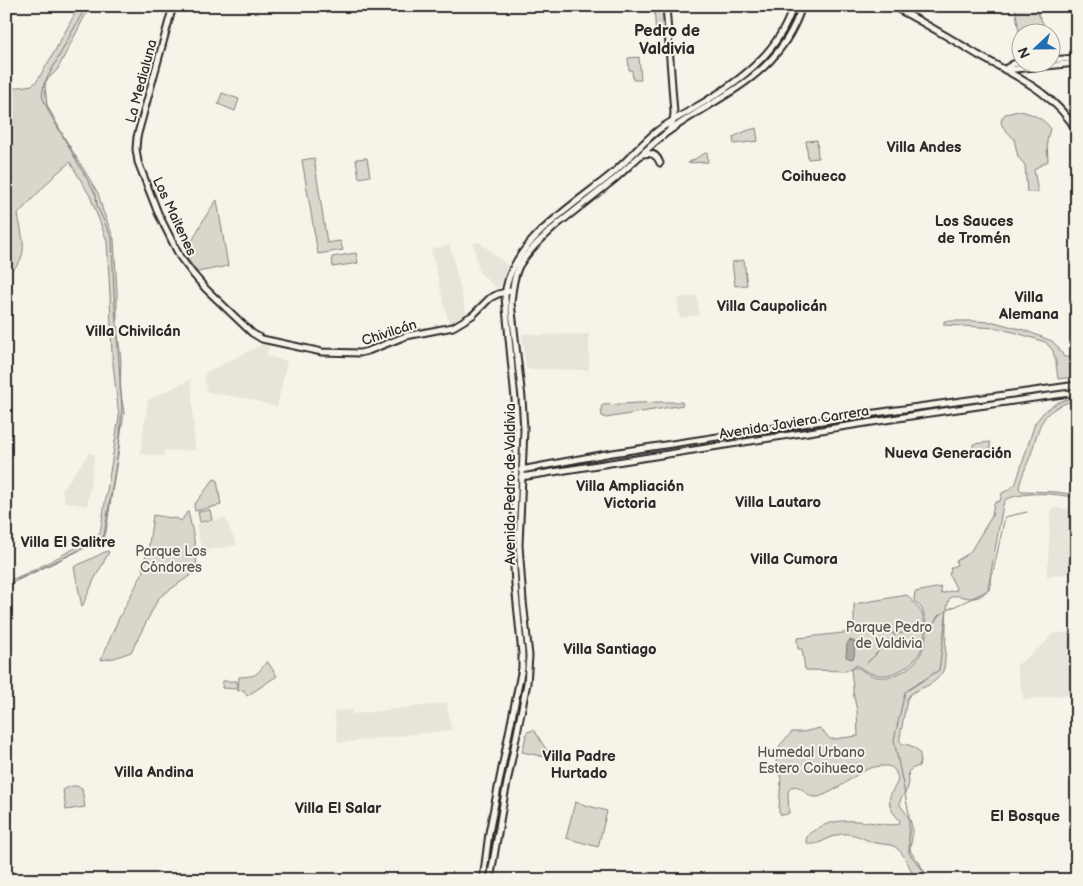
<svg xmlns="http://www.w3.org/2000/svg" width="1083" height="886" font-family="'Balsamiq Sans',sans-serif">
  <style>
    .built { fill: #e8e4da }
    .green { fill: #dad6cc; stroke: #82807c }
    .water { fill: #afaca4; stroke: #7a7874 }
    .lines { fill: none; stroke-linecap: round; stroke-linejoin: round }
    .stream { stroke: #7a7874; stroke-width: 1 }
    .secondary-casing { stroke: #2b2b2b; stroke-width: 9 }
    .primary-casing { stroke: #2b2b2b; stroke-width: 9 }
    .secondary { stroke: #f7f3e8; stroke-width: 5 }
    .primary { stroke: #f7f3e8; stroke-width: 5 }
    .labels { text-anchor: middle; stroke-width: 4; stroke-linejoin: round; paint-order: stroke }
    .street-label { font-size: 14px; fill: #2b2b2b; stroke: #f7f3e8 }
    .park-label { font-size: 14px; fill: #575653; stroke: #f7f3e8 }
    .neighbourhood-label { font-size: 15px; font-weight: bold; fill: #2b2b2b; stroke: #f7f3e8 }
    .quarter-label { font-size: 16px; font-weight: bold; fill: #2b2b2b; stroke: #f7f3e8 }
  </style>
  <rect width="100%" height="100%" fill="#f7f3e8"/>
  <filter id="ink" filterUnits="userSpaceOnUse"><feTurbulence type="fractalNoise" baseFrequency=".02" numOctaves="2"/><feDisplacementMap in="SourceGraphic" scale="10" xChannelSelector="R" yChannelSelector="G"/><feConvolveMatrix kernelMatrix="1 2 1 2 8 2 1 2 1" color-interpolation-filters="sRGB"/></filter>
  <g filter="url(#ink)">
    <g class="built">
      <path d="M479,242L510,267L507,277L497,289L479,272L473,243Z"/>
      <path d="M450,245L467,317L449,325L431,249Z"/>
      <path d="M697,296L699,315L680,318L677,298Z"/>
      <path d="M534,333L537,335L589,334V370L526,369L522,334Z"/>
      <path d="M263,344L269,345L267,356L287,361L277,407L250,399L207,392L204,376L207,372Z"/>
      <path d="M191,379L195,450L164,451V456L140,454L148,400Z"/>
      <path d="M89,453L95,454L87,506L65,502L62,490Z"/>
      <path d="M1051,508L1077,509V558H1075L1074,572L1047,577Z"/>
      <path d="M225,518L237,545L202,551L196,524Z"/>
      <path d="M1077,631V694L1024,700L1016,666L1045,643L1052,634Z"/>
      <path d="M447,703L451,730L338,743L334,711L352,710L353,714Z"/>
    </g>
    <g class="green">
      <path d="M79,6H90L57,70L46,81L45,86L47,105L64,137L98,193L103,211L114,239L117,292V326L121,360L120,388L124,413L106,532L103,539L6,586V582L34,570L98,536L100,533L119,417L112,355L110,296L107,241L90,196L70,162L56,174L18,214C22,238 32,259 6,274V89L32,85L37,81L52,56Z"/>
      <path d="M654,6H664L666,35L656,36Z"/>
      <path d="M1015,6H1034L1046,29V32H1020V39Z"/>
      <path d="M639,57L641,80H633L632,70H629L628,58Z"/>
      <path d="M222,93L239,99L235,111L218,104Z"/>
      <path d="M1019,111C1029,112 1045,119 1050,128L1047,141L1048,161L1036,168L1034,170L1038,192L1037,193L1027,192L1025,165L1018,157L1014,139L1003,127L1001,123L1002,118L1005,114Z"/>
      <path d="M756,128L758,141L734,144L733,137L746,131Z"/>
      <path d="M817,140L818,158L808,159L806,141Z"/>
      <path d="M707,152L708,162L688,163Z"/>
      <path d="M314,158L327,243L340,241L343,250L318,254L302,160Z"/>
      <path d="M367,158L370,176L359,178L356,159Z"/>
      <path d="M217,200L228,266L198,272L196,271L187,258C189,243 207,212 217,200Z"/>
      <path d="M356,253L358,263L333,267L332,257Z"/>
      <path d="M744,260L747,285L735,286L732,262Z"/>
      <path d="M944,321H972L994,322L1024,330L1052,341L1058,347L1064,357C1076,356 1077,365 1076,376L1074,377L1058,379L1056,363L1053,351L1050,347L1045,342L1017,333L997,328L944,325Z"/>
      <path d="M1077,388V390L933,410V408Z"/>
      <path d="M1074,397L1075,400C1040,411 1041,422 1031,454C1027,465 1021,477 1019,488L1022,491L1056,492L1077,495V498C1054,493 1029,491 1006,499L1003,505L988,589C974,608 959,590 950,598C944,604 947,655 944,668C942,677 931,685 922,688C915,692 911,692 907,699L900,737C900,740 899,742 903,744C905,745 908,744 911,746C921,750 922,757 919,766C917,767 910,769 909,771C907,774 910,782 908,787C906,794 899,797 900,805C909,817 913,821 912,837C912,841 910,845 910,849C911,854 914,855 917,859C922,865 923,873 929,880H915C910,869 904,849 891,845C885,844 878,844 872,842C861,838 855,833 842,834C829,835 821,846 808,844L806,841C807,835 809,833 815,830C833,818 854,820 875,823C883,824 891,826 899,824L900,821C896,816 891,811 890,805C886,790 903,785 896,773C894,767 889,766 884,766C862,766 850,782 832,791C828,793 822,796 818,797C804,799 804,783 791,787L788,792L789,813L784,815H781L779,812V808L781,779L776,762L780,745L792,732H803L820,728L830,739H833L858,736L857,711L853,692V689L851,669L857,667C863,671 870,676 878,677C885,678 891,676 897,674C919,666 928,646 926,624C925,619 924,613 922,609C920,606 916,603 914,600L915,592L941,587V594L947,592L957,590L949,574L951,571L950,568L957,565L956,561L968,554L970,552L992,516L994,503L1000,501L1002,493L1010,489L1016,483L1035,423L1044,412L1052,406L1059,402Z"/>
      <path d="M658,402H682L683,405L606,418L602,416L601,407L603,405Z"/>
      <path d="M926,407L927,411L756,438L739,440L738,436Z"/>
      <path d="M731,438V442L672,452V448Z"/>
      <path d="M990,442V454L974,455L973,444Z"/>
      <path d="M667,448L668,452L618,460L617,455Z"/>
      <path d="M603,457L608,462L528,475L527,470Z"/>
      <path d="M214,479L217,480L221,505L195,511L194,505Z"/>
      <path d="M210,510L212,520L200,522L198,512Z"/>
      <path d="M188,511C191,525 200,561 195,572L161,596L158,599L131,652L114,658L101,660L118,620L143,572L142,565L148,551L153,515L178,519L181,521Z"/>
      <path d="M107,551L109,552L94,580L82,607L74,567Z"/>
      <path d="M907,595C913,602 921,609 923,617C929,639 921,660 901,670C893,674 883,677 874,674C868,673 862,669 857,665L846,671L806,670L805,669L802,649H798L797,639L798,638L852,632L854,630V604Z"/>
      <path d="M267,661L277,676L247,696L244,690L238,691L239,677C257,676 256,676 267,661Z"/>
      <path d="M223,681H237V689L222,688Z"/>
      <path d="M534,730L549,754L545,757L522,752L527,732Z"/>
      <path d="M72,786H77L82,789L85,807L66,810L63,790L67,788Z"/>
      <path d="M575,802L607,811L598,847L566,838Z"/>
    </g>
    <path class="water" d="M850,640L855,642L854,657L852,659L846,657L847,644Z"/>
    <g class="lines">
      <g class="stream">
        <path d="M6,585L98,541L104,535L119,447L122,407L114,292L112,239L97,206L96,195L49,112L42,96L44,84L86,6"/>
        <path d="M923,631H928L930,630L938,616L947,610"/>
        <path d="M885,632L896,634L919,630"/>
        <path d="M867,663L896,634"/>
        <path d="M931,880L909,853V814L894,740L905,692L939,670L947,610L989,590L1005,517L1027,512"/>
      </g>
      <g class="secondary-casing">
        <g id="secondary">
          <path d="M173,6L137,137L136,149L138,162L158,213L180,257L193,274L206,289L252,333L262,339L322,352L360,353L368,351L406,336L453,327L473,315L490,298L498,294L510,291"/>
          <path d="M666,6L674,113L673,121L669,131"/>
          <path d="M892,6C921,21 950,38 978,55C1017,77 1052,91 1077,131"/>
          <path d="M1050,60L1077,58"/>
          <path d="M1005,69L1013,64L1026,62"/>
          <path d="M1005,70L1077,63"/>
        </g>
      </g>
      <g class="primary-casing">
        <g id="primary">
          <path d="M644,154C652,152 657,155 660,163"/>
          <path d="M521,470L606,454L868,414L1077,385"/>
          <path d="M521,477L930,413L1077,392"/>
          <path d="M483,880L489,833L522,668V654L515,584L513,551L517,431L515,399L505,298C507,243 575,205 613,173C628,160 641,144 657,131C669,122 683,115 696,107C737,83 779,54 793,6"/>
          <path d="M490,880L504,798L527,683L529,656L523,601L519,545L524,429L522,398L511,303C512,291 514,276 519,266C529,249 544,237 558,224C577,209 596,194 615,179C633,163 650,145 669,131C724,92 779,77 802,6"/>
        </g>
      </g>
      <use href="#secondary" class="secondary"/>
      <use href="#primary" class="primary"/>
    </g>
  </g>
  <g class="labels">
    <g class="street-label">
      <text transform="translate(141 81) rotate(-75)" y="5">La Medialuna</text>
      <text transform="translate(175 216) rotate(65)" y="5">Los Maitenes</text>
      <text transform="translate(389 332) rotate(-18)" y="5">Chivilcán</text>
      <text transform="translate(794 422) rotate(-9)" y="5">Avenida Javiera Carrera</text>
      <text transform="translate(510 484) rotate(-90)" y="5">Avenida Pedro de Valdivia</text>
    </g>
    <g class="park-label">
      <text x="171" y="556">Parque Los<tspan x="171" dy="16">Cóndores</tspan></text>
      <text x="889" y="632">Parque Pedro<tspan x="889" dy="16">de Valdivia</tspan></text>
      <text x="811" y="757">Humedal Urbano<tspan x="811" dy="16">Estero Coihueco</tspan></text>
    </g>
    <g class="neighbourhood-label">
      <text x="924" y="152">Villa Andes</text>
      <text x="814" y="181">Coihueco</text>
      <text x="974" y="226">Los Sauces<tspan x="974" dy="17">de Tromén</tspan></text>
      <text x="1029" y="302">Villa<tspan x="1029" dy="17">Alemana</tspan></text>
      <text x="772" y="311">Villa Caupolicán</text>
      <text x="133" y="336">Villa Chivilcán</text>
      <text x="948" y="458">Nueva Generación</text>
      <text x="630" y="491">Villa Ampliación<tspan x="630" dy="17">Victoria</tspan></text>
      <text x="778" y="507">Villa Lautaro</text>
      <text x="68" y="547">Villa El Salitre</text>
      <text x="794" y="564">Villa Cumora</text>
      <text x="610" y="654">Villa Santiago</text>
      <text x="579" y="761">Villa Padre<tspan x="579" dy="17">Hurtado</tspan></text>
      <text x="154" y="777">Villa Andina</text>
      <text x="338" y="813">Villa El Salar</text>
      <text x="1025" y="821">El Bosque</text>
    </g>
    <g class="quarter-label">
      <text x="667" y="36">Pedro de<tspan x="667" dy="18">Valdivia</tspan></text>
    </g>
  </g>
  <rect width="1083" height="886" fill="none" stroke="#f7f3e8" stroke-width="25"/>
  <rect x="12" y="12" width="1058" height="861" fill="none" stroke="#2b2b2b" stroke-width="2" filter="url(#ink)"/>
  <g transform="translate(1036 48) rotate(248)"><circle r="24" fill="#f7f3e8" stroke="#a5a39c"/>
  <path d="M0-4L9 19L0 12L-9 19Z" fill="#1f6fb2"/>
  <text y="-8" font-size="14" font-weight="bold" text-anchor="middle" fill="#2b2b2b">N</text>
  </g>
</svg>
